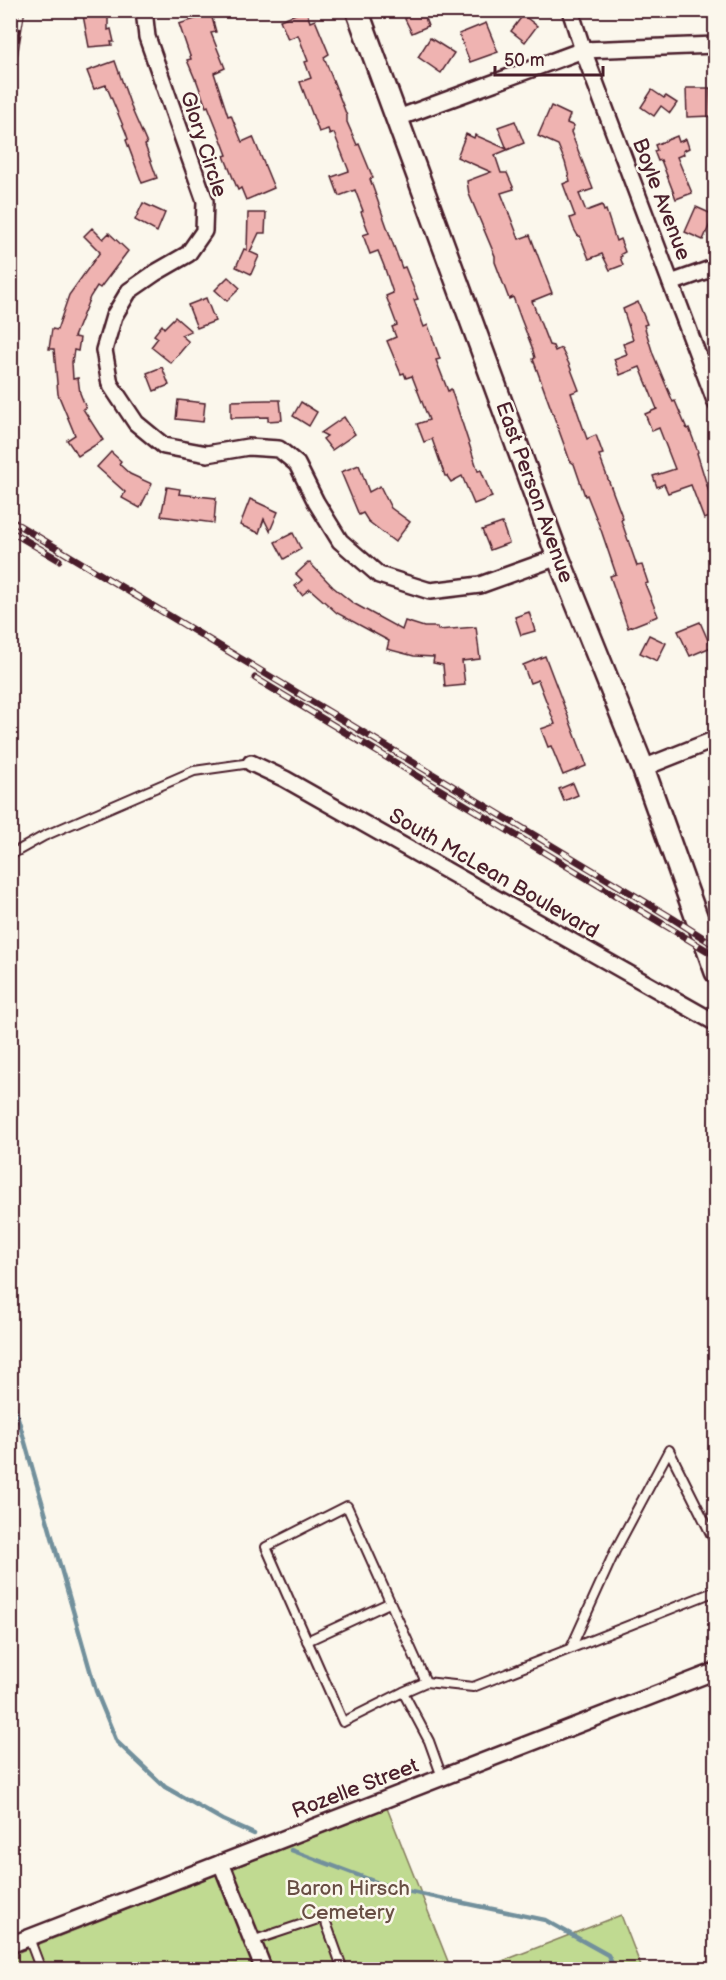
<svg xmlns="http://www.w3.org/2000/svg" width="726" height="1980" font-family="'Balsamiq Sans',sans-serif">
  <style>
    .green { fill: #c0da91; stroke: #857c5e; stroke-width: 1.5 }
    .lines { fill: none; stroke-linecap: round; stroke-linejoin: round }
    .stream { stroke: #72909c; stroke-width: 4.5 }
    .building { fill: #efb3b1; stroke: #4a1f2b; stroke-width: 1.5 }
    .lane-casing { stroke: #4a1f2b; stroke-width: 12 }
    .street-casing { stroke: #4a1f2b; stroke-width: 20 }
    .secondary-casing { stroke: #4a1f2b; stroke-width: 26 }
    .lane { stroke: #fbf7ec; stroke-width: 8 }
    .street { stroke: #fbf7ec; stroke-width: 15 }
    .secondary { stroke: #fbf7ec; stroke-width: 21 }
    .rail-casing { stroke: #4a1f2b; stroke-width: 7 }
    .rail { stroke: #fbf7ec; stroke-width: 4.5; stroke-dasharray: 14; stroke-linecap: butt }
    .labels { text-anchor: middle; stroke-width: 5; stroke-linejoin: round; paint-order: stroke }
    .street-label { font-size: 21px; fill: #4a1f2b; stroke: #fbf7ec }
    .park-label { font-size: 21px; fill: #684e44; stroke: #fbf7ec }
  </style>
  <rect width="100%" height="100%" fill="#fbf7ec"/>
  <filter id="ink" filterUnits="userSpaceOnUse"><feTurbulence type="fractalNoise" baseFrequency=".0167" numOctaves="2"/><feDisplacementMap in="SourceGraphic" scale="12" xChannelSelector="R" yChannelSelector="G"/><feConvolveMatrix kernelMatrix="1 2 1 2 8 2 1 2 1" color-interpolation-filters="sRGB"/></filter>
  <g filter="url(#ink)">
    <g class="green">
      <path d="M387,1808L451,1969L11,1970V1955Z"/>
      <path d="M621,1915L642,1969H482Z"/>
    </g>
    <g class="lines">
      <g class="stream">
        <path d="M10,1390L96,1691L117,1742L165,1787L223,1820L254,1834"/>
        <path d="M291,1850L392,1888L545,1920L608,1955L615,1970"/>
      </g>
    </g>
    <g class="building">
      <path d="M82,10H108V30L111,29L114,42H111L112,45L89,47Z"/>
      <path d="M306,10L310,22L315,20L329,54L324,57L347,116V122L357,145L359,144L373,178L370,179L393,244L402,268L405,267L418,299L414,300L424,327L428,325L440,359L436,360L448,391L451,389L478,471L481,470L492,497L474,504L462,476L451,482L447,476H445L432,439L424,442L417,424L429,420L412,376L406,378L404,373L401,374L387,341L396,337L392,327L397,325L386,296L393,293L384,266L378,251L370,254L363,235L369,233L361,212L363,211L355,190L339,196L332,177L349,171L334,133L330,135L328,129L319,132L300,82L311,78L305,62L308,61L298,35L288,39L280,20Z"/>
      <path d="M417,10H422L428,26L412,33L405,19V15Z"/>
      <path d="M211,14L216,32L211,33L225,68L214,73L228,116L231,115L242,142L253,137L274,188L246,200L241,188L238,190L224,156L227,155L216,126L208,106L206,107L196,79H195L187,60L191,59L179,24Z"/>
      <path d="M523,15L537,26L525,42L511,31Z"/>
      <path d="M486,23L498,52L470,62L459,34Z"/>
      <path d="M430,38L454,53L441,73L418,57Z"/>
      <path d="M115,61L133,112L147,144L145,145L157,178L142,183L126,140L128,139L126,133L106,85L94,89L87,71Z"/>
      <path d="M686,88H710L711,116L687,117Z"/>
      <path d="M652,90L664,98L666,96L677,103L670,113L661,106L654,116L641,107Z"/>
      <path d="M551,106L570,115L567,123L574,126L571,132L593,189L579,194L586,211L602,205L604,211L606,210L616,241L620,239L625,252L621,254L622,256L620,257L623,265L610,270L602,254L589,259L580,236H578L574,229L570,218L575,216L563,184L570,181L565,162L558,145L538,136Z"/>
      <path d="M515,121L524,143L495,155L501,173H507L514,189L501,193L519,239L530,235L552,293L532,301L549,345L553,346L555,351L561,348L569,364L579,390L571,393L587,439L596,435L603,454L599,455L623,519L621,520L637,566L642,565L648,583L645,584L658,616L628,628L610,576L616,574L601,530L587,495L585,496L574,464L570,461L533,359L535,358L532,347L521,319L513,297L509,299L495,262V256L469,194L467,181L491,172L457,157L466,134L474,138L475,135L507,149L498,127Z"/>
      <path d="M677,136L679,142L686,139L689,148L683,151L684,154L677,157L692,193L676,199L661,160L658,161L654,151L657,150L655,145Z"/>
      <path d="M143,203L165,213L157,232L135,220Z"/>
      <path d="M696,207L714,215L703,240L685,232Z"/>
      <path d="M248,213H266L265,233H259L250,252L259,256L251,274L236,267L244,249L247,250Z"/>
      <path d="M92,228L103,239L109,233L128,251L100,288L97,286L90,297L74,337L80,338L78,351L74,350L72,362L73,379L78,378L80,393L86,408L83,409L103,440L78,456L67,440L75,435L58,394L54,349H49L52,329L57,330L69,295L100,252L84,236Z"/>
      <path d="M228,277L240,288L227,301L215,290Z"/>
      <path d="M206,298L215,321L197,328L188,305Z"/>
      <path d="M638,302L647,324L644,325L653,354L673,402L675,401L687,429L689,428L698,452L697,453L709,492L716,489V515L704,519L691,485L668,493L664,484L657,487L653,476L675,469L659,428L652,431L645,414L657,409L640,367L620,375L614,359L627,354L623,344L633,340L623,309Z"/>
      <path d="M175,317L191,331L181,335L188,341V343L171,363L151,347L158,338L154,335L162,325L164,328Z"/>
      <path d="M162,367L169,385L154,391L147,373Z"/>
      <path d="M178,400L205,403L203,422L176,419Z"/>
      <path d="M267,400H280L282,420L268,421V417L231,418V401Z"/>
      <path d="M301,402L317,412L309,426L293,416Z"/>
      <path d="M344,417L355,434L332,450L323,439L327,436L321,433Z"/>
      <path d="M111,452L121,461L119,464L130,474L152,484L140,508L122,498L125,492L97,467Z"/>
      <path d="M359,465L369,492L380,486L391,508L410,522L395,542L368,521L363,513L359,515L341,472Z"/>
      <path d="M167,487L180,489L179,494L216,498L214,523L161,516Z"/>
      <path d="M250,499L278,512L270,531L264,519L259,533L240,525Z"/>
      <path d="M502,523L509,543L490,550L482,530Z"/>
      <path d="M293,533L301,549L284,559L275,542Z"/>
      <path d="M309,562L333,587L353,603L402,630L405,621L424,627H437L438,630L476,627L480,659L462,661L465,685L445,687L443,665L433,663L434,657L414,656L387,649L389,641L337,613L310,589L302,595L295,586L302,580L296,574Z"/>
      <path d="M529,612L535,631L521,635L515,617Z"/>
      <path d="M700,622L711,647L690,656L678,631Z"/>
      <path d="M649,635L666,643L657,661L640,653Z"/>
      <path d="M545,656L585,761L586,766L563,775L551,746L548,747L541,729L555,724L538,680L530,683L523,665Z"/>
      <path d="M573,783L578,795L564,801L559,789Z"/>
    </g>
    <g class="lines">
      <g class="lane-casing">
        <g id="lane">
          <path d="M10,855L44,836L194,771L251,763"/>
          <path d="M307,1641L389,1603"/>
          <path d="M571,1648L615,1551L669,1450L716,1544"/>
          <path d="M426,1682L473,1687L716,1591"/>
          <path d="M403,1692L426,1682L347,1506L266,1547L343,1722L403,1692L429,1741L442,1777"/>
          <path d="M29,1938L41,1970"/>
          <path d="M252,1941L324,1917L343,1970"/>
        </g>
      </g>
      <g class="street-casing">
        <g id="street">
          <path d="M144,10L147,37L205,201L204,231L188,254L155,273L129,291L114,316L104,350L110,384L136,423L164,446L207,454L248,447L279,449L297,464L316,502L340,541L379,575L430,591L480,585L558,557"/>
          <path d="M570,10L583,50L716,403"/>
          <path d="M398,118L583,50L716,45"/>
          <path d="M671,283L716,267"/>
          <path d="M251,763L285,779L716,1023"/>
          <path d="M643,768L716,739"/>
          <path d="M221,1863L264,1970"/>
          <path d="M10,1945L716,1671"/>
        </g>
      </g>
      <g class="secondary-casing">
        <path id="secondary" d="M357,10L558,557L643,768L716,972"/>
      </g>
      <use href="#lane" class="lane"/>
      <use href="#street" class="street"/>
      <use href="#secondary" class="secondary"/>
      <g class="rail-casing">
        <g id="rail">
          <path d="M10,83L22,10"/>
          <path d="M10,520L672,918L716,946"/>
          <path d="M10,531L59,560"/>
          <path d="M255,678L716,956"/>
        </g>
      </g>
      <use href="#rail" class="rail"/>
    </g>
  </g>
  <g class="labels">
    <g class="street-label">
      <text transform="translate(204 144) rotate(72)" y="7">Glory Circle</text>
      <text transform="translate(662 199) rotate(69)" y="7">Boyle Avenue</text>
      <text transform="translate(535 492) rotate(70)" y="7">East Person Avenue</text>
      <text transform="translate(494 873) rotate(30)" y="7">South McLean Boulevard</text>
      <text transform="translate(355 1788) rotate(-21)" y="7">Rozelle Street</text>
    </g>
    <g class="park-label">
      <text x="348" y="1895">Baron Hirsch<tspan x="348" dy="24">Cemetery</tspan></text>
    </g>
  </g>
  <rect width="726" height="1980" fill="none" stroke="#fbf7ec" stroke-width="36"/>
  <rect x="18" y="18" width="690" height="1944" fill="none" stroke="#4a1f2b" stroke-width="2" filter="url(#ink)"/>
  <path d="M495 66v9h108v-9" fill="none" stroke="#4a1f2b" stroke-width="3"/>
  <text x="504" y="66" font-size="18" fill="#4a1f2b" stroke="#fbf7ec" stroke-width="4.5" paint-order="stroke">50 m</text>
</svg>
